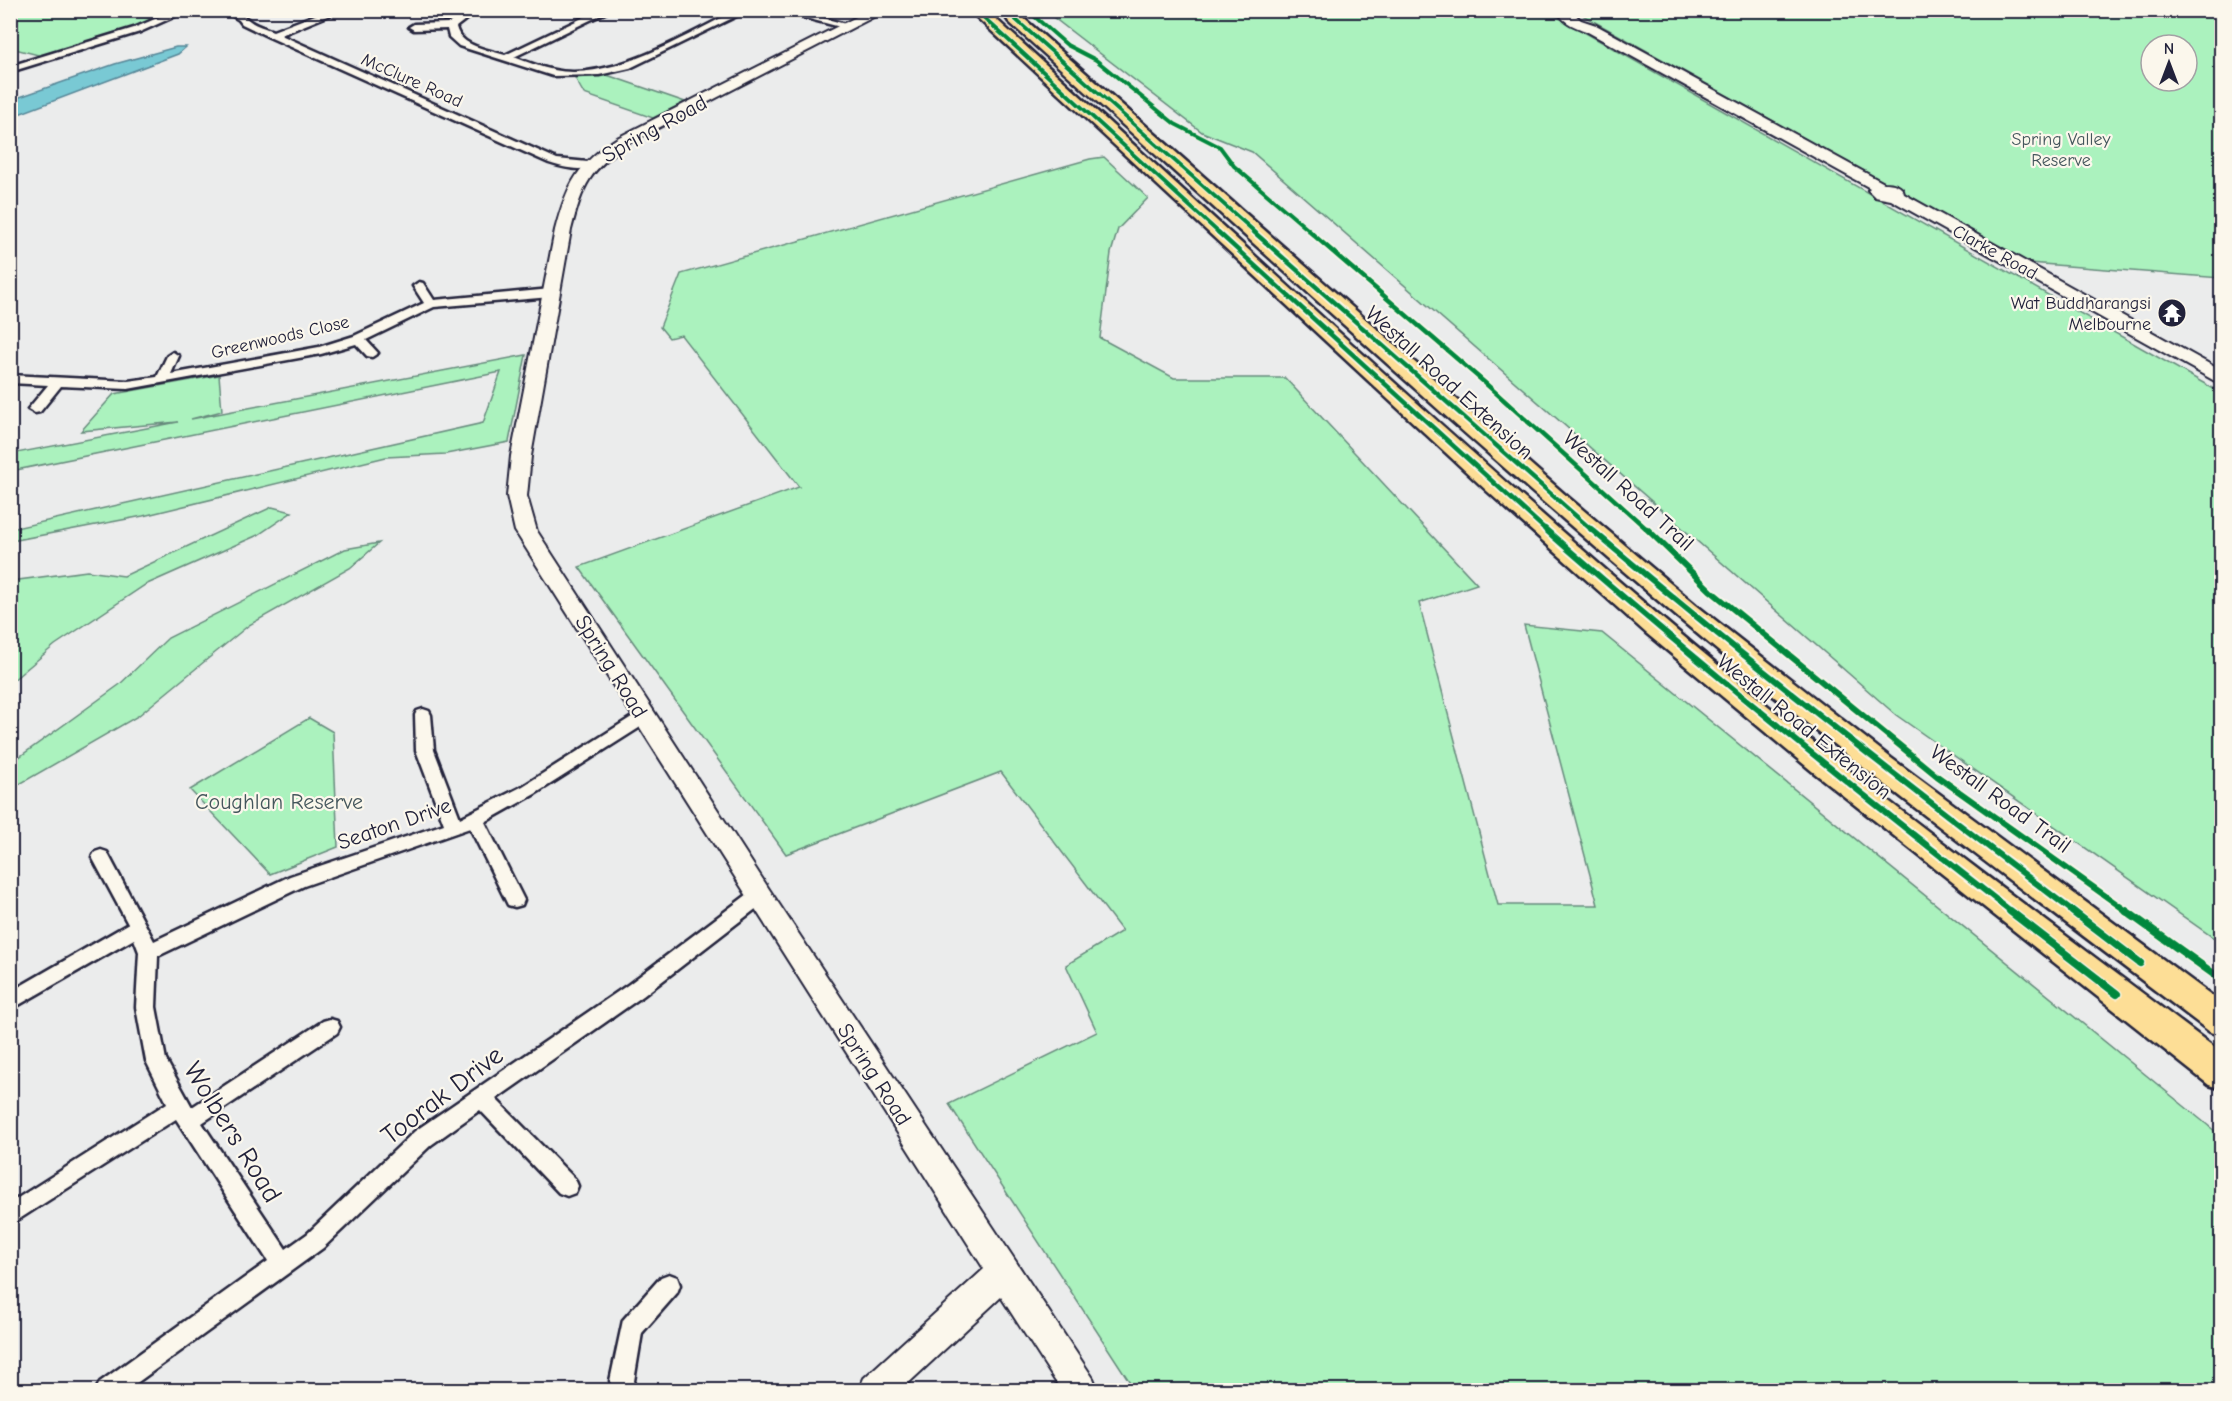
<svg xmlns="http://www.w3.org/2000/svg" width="2232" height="1401" font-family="'Comic Neue',sans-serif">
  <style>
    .green { fill: #abf2be; stroke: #668a7c; stroke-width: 1.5; fill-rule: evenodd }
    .water { fill: #79c9d4; stroke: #568697; stroke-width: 1.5 }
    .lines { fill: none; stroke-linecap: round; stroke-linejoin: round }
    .minor-casing { stroke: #22223b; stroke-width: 5 }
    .secondary-casing { stroke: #22223b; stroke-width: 4 }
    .trunk-casing { stroke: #22223b; stroke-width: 5 }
    .minor { fill: #fbf7ec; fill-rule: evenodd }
    .secondary { fill: #fbf7ec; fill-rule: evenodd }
    .trunk { fill: #fdde96; fill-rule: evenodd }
    .cycleway-far3-casing { stroke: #fbf7ec; stroke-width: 6 }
    .cycleway-far2-casing { stroke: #fbf7ec; stroke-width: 8 }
    .cycleway-far1-casing { stroke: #fbf7ec; stroke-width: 10 }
    .cycleway-casing { stroke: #fbf7ec; stroke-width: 11 }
    .cycleway-far3 { stroke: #00873e; stroke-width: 4 }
    .cycleway-far2 { stroke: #00873e; stroke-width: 4.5 }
    .cycleway-far1 { stroke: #00873e; stroke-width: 6 }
    .cycleway { stroke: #00873e; stroke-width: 8 }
    .labels { text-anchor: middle; stroke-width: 4.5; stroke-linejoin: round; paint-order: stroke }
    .far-street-label { font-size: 18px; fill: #22223b; stroke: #fbf7ec }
    .far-park-label { font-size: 18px; fill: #44565c; stroke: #fbf7ec }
    .far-poi-label { font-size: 18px; fill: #22223b; stroke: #fbf7ec; text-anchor: end }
    .street-label { font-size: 22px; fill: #22223b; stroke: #fbf7ec }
    .park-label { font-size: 22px; fill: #44565c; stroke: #fbf7ec }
    .near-street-label { font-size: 27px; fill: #22223b; stroke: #fbf7ec }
  </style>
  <rect width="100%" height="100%" fill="#ebecec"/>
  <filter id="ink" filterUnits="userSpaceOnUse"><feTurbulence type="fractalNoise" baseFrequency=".0167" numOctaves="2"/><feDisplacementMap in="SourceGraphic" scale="12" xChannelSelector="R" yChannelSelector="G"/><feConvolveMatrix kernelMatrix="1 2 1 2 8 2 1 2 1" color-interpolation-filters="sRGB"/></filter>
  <g filter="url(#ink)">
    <g class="green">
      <path d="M123,10L155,20L125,32L42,56L11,48L10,17L20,11Z"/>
      <path d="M1045,11H1547L2221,393V943L1896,715L1252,152L1202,132Z"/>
      <path d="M1575,11H2221L2222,243H2220L2221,278L2029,263ZM2151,45H2187V81H2151Z"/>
      <path d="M607,75L685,102L653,118L584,94L575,78Z"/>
      <path d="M1104,157L1148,198L1118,229L1111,253L1100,338L1174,378H1285L1477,584L1419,603L1498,905H1598L1524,625L1602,633L2221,1136L2222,1360L2212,1390H1135L949,1104L1097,1032L1066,965L1122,931L1001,772L786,854L579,567L799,487L681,335L669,338L660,327L681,274L1090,159Z"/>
      <path d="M526,355L509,442L446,454L386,457L143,516L11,541V529L483,423L501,372L11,471V454L178,422L81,431L114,394L219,375L222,411L191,419Z"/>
      <path d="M272,507L292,512L258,535L145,585L55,645L11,682V581L87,571L124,576Z"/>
      <path d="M379,543L350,568L249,625L138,716L11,789V763L119,685L168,638L345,549Z"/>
      <path d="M309,718L333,732L338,847L270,874L190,790Z"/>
    </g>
    <path class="water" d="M176,47H186L178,54L11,117V100L115,64Z"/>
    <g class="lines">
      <g class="minor-casing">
        <g id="minor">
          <path d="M176,10H189L140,32L10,72V66L134,28Z"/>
          <path d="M223,10C236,10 240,13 250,21C256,26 266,28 273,31L328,10H342L281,35L557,159L588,162L593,165C583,173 561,167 549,163L269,37L242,24L239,20Z"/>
          <path d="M467,10H478L456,27C461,47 487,49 505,55L599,10H611L514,57C527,62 540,67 554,70C611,82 686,35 737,10H749L630,68L599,75L553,76L459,46L449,37L447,29L414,30L409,27L414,24L449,23Z"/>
          <path d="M775,10H793L853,26L848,29Z"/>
          <path d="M419,282L423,283L434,300L551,289L557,293L551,297L434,307L366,340L378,353L372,357L367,356L356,344L321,354L128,389L61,386L40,412L35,413L28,409L48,385L10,383V375L128,381L157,377L167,356L173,352L179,356L171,374L319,347L354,336L424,303L413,286Z"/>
          <path d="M423,709L429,711L431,715L434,750L460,818L523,786L638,713H650L652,717L650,721L535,794L485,822L524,900L522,905L515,907L508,905L470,828L304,886L158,956L156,1007L166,1060L192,1107L323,1021L330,1019L337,1021L340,1027L337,1033L202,1123L286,1249L307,1234L415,1131L629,984L752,891L759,889L766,891L768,896L766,901L643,996L496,1099L575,1179L578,1186L575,1193L567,1196L559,1193L480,1110L431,1145L323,1248L127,1390H96L100,1382L268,1261L176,1119L10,1225V1203L167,1103L146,1061L136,1007L139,952L134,939L10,1010V992L128,924L92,857L95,852L101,850L107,852L154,941L290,876L444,824L416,750L415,715L417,711Z"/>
          <path d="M669,1274L677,1277L680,1285L677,1293L642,1333L634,1381L638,1390H614L610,1381L623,1320L661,1277Z"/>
        </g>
      </g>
      <g class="secondary-casing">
        <g id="secondary">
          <path d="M870,10H887L629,143C589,170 583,184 571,230L531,456L527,496L537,531L769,889L1093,1378L1098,1390H1061L1001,1297L901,1390H859L864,1378L984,1269L515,531L507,496L511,456L555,230C567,184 578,163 619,137Z"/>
          <path d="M1558,10H1570L1581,20L1596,25L1884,183C1892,183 1903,185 1904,194L2222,371V385L1891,200L1875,197L1868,190L1870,188L1586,31C1575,27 1561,22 1558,10Z"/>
        </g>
      </g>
      <g class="trunk-casing">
        <g id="trunk">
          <path d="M969,10H986C1211,214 1432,422 1663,619C1843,772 2034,911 2222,1053V1089L2209,1085L1812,771L1646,633L1487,491Z"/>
          <path d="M1015,14L1021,16L1569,498L1696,605L1891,758L2222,1003V1036L2210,1032C2030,895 1848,761 1675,615C1448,423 1230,221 1009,22L1007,19L1009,16Z"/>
        </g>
      </g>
      <use href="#minor" class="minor"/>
      <use href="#secondary" class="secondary"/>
      <use href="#trunk" class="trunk"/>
      <g class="cycleway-far3-casing">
        <g id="cycleway-far3">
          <path d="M1005,10L1256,233"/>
          <path d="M1027,10L1067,45L1096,60L1175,124L1220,147L1234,166L1312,233"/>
          <path d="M980,14L1219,233"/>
        </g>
      </g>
      <g class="cycleway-far2-casing">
        <g id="cycleway-far2">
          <path d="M1218,232L1547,531"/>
          <path d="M1254,232L1593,531"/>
          <path d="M1310,232L1485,383L1649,531"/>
        </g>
      </g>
      <g class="cycleway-far1-casing">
        <g id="cycleway-far1">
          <path d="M1545,529C1697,663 1853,788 2012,912"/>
          <path d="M1591,529C1748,662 1910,788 2074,912"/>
          <path d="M1647,529L1711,591L1937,776L2128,912"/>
        </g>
      </g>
      <g class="cycleway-casing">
        <g id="cycleway">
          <path d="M2010,911L2117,994"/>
          <path d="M2072,911L2140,963"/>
          <path d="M2126,911L2222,980"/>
        </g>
      </g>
      <use href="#cycleway-far3" class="cycleway-far3"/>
      <use href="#cycleway-far2" class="cycleway-far2"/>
      <use href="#cycleway-far1" class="cycleway-far1"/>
      <use href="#cycleway" class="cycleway"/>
    </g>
  </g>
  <defs>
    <g id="temple-disc" transform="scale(1.5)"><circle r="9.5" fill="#22223b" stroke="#fbf7ec"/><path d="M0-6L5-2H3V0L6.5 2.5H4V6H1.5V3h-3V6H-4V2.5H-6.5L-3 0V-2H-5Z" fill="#fff"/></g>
  </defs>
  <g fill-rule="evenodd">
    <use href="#temple-disc" x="2172" y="313"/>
  </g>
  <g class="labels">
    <g class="far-street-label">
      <text transform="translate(412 80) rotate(24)" y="6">McClure Road</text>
      <text transform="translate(1995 252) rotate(29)" y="6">Clarke Road</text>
      <text transform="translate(280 337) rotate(-13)" y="6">Greenwoods Close</text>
    </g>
    <g class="far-park-label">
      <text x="2061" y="145">Spring Valley<tspan x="2061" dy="21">Reserve</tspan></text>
    </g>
    <g class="far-poi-label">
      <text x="2151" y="309">Wat Buddharangsi<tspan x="2151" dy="21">Melbourne</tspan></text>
    </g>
    <g class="street-label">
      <text transform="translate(654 128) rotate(-29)" y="8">Spring Road</text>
      <text transform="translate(1450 382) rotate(42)" y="8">Westall Road Extension</text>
      <text transform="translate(1629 490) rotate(42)" y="8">Westall Road Trail</text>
      <text transform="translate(612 666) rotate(58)" y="8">Spring Road</text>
      <text transform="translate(1805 726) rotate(39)" y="8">Westall Road Extension</text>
      <text transform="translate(2001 798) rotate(36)" y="8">Westall Road Trail</text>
      <text transform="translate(394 823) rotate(-19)" y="8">Seaton Drive</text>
      <text transform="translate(875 1074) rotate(57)" y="8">Spring Road</text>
    </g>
    <g class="park-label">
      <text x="279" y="809">Coughlan Reserve</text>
    </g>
    <g class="near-street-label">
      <text transform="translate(442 1095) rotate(-37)" y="9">Toorak Drive</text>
      <text transform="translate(233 1132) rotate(58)" y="9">Wolbers Road</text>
    </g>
  </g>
  <rect width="2232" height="1401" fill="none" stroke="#fbf7ec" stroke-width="36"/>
  <rect x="18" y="18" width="2196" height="1365" fill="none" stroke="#22223b" stroke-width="2" filter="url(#ink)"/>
  <g transform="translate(2169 63)"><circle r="28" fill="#fbf7ec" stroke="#a4a2a5" stroke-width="1.5"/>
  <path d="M0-4.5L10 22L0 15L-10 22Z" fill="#22223b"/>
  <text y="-9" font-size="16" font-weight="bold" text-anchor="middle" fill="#22223b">N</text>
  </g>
</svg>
